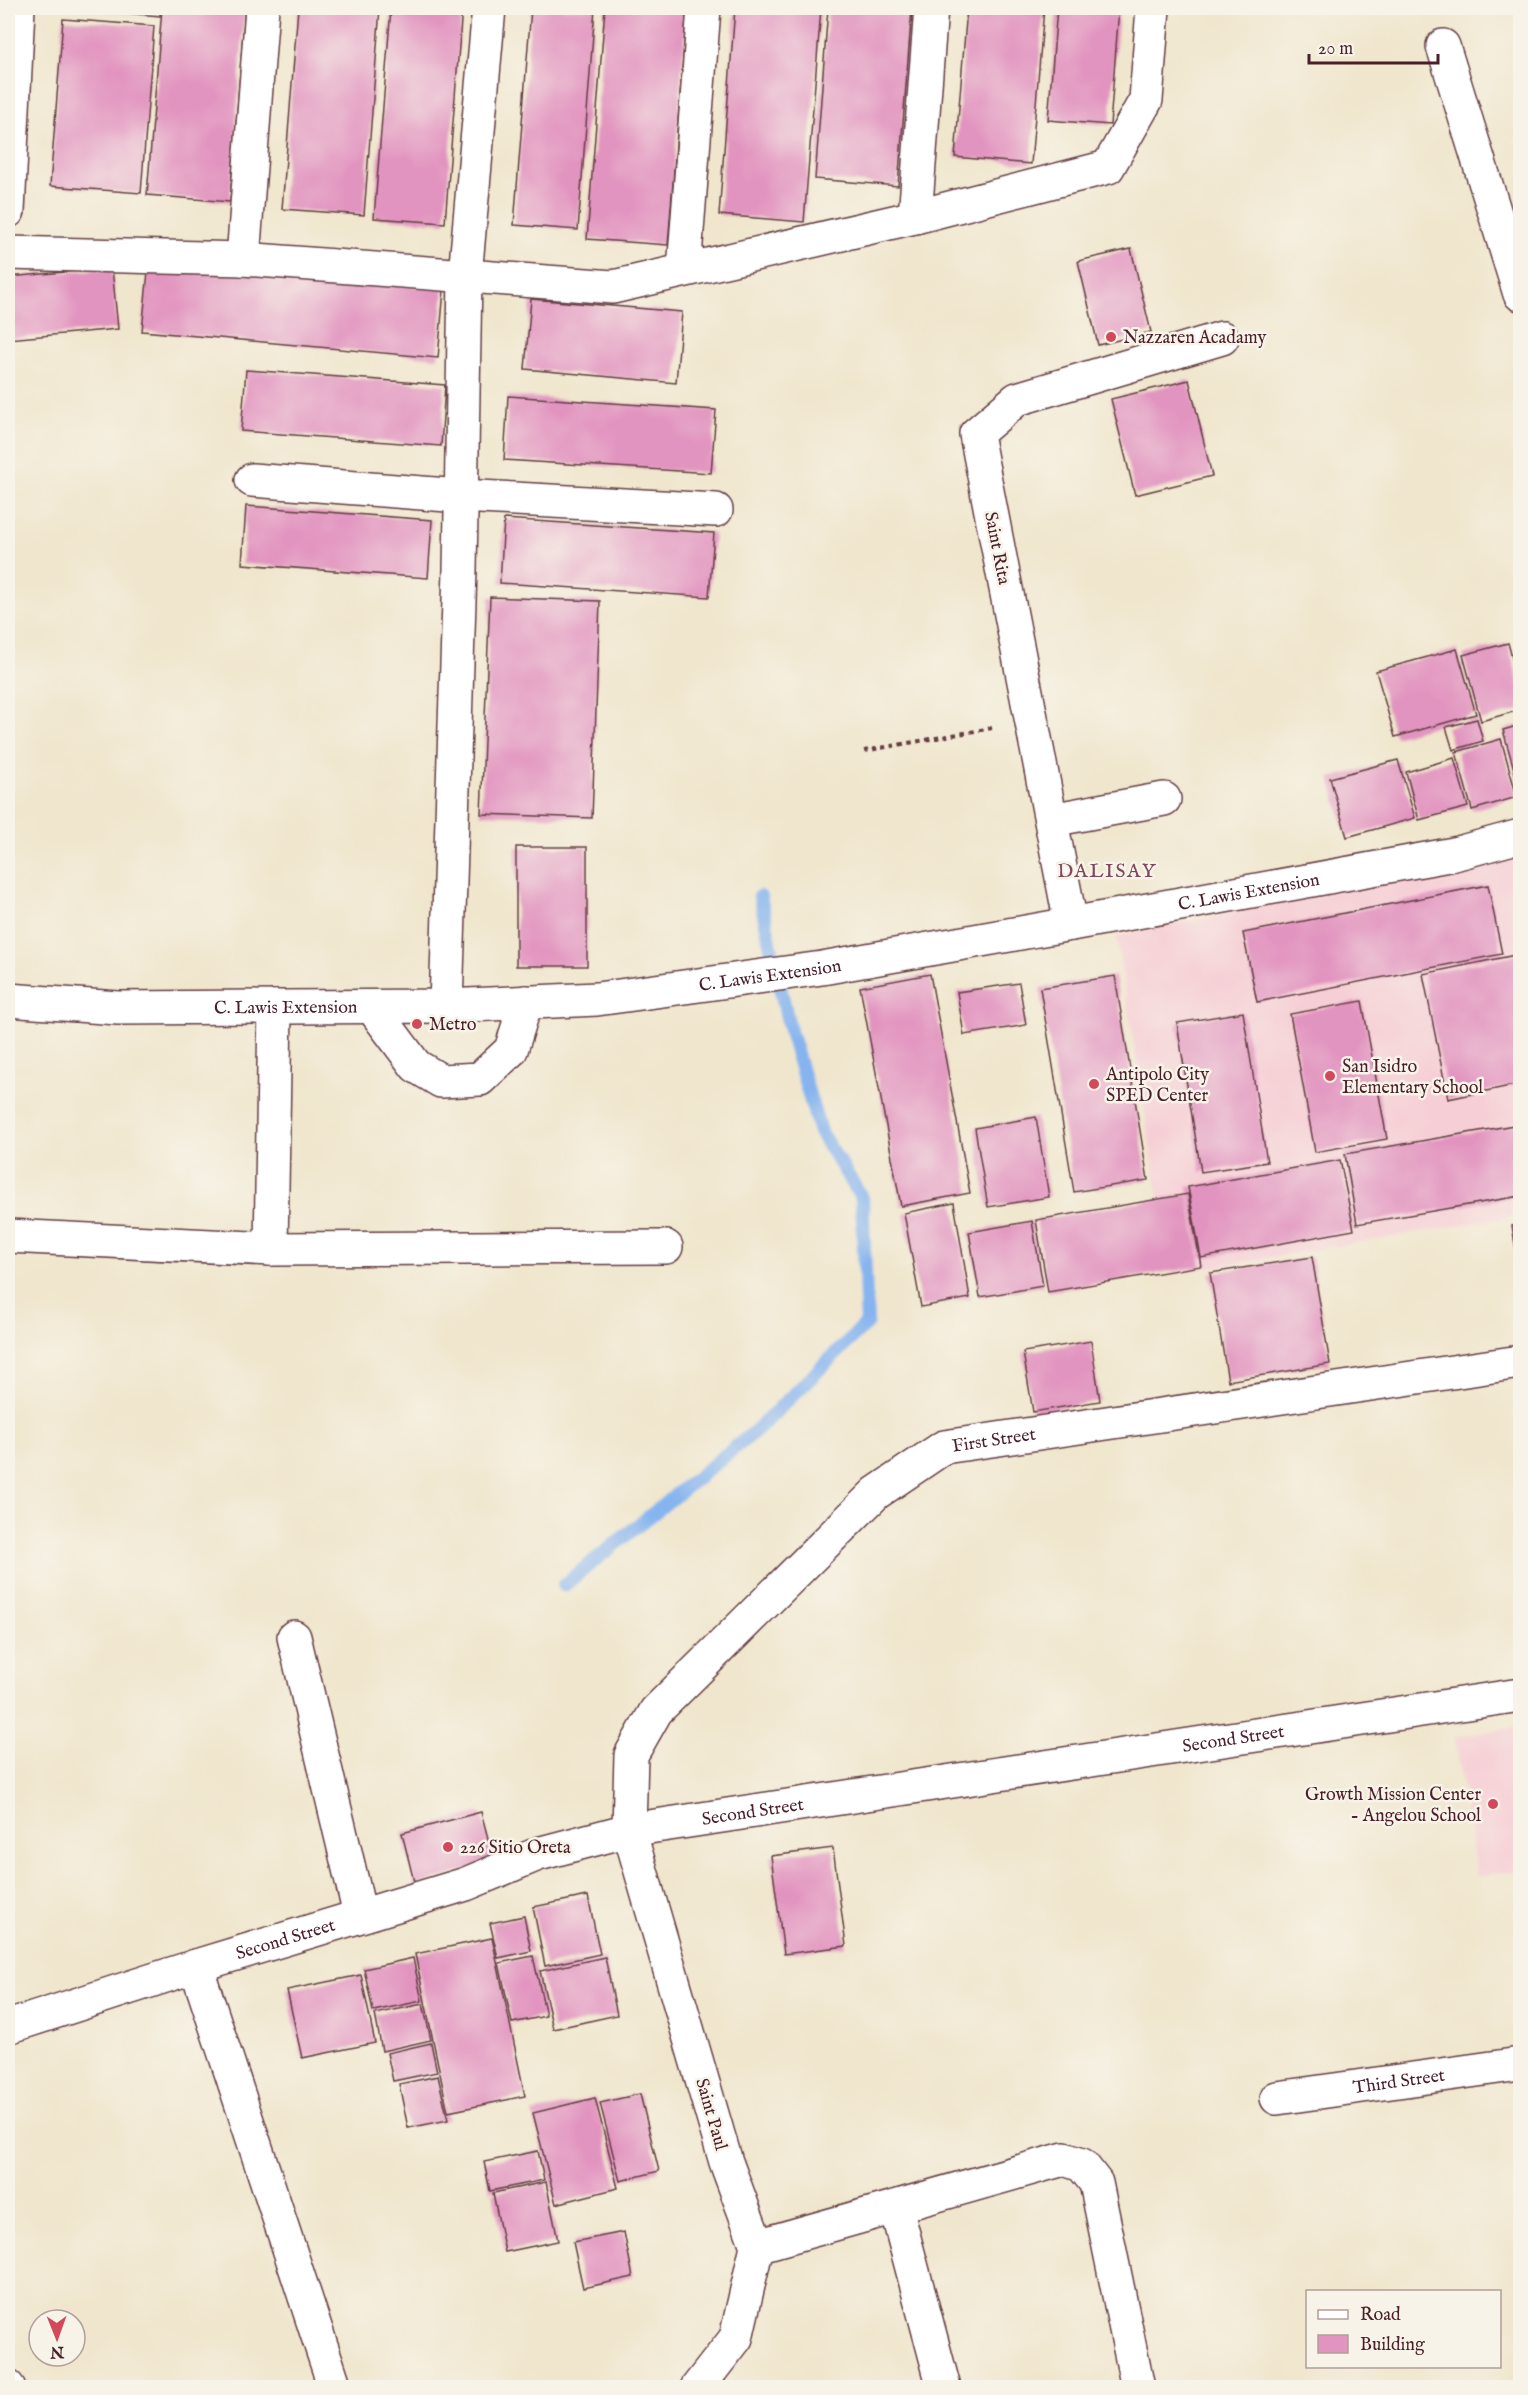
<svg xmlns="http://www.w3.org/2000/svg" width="1528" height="2395" font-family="'IM FELL English',serif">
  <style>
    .built { fill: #f6cfd6 }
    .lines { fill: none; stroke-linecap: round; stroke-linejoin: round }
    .stream { stroke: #85b4ef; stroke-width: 14 }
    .building { fill: #e294c0 }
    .minor-casing { stroke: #633d43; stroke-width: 36 }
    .path { stroke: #633d43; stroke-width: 4; stroke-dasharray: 4.5 4.5; stroke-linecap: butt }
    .minor { stroke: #fff; stroke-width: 33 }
    .poi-dot { fill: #d1495b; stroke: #f7f3e8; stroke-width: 2 }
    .labels { text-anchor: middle; stroke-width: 5; stroke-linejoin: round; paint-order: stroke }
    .poi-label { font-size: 18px; fill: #4a1f2b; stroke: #f7f3e8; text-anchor: start }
    .street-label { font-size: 18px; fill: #4a1f2b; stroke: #f7f3e8 }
    .neighbourhood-label { font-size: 20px; letter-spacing: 1.5px; fill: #7f485f; stroke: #f7f3e8 }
  </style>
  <rect width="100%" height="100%" fill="#f7f3e8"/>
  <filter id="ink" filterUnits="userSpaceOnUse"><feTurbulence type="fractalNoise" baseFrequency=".0167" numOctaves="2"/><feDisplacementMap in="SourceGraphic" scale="12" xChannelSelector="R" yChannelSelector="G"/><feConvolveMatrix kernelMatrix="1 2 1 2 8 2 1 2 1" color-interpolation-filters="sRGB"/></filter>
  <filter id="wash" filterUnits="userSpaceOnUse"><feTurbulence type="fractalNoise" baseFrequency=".008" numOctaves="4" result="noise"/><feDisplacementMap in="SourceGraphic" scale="24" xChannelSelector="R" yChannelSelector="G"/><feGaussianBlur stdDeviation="1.35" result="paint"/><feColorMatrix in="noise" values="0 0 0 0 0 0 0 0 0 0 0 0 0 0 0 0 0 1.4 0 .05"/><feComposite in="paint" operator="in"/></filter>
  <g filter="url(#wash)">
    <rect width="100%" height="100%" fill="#f0e6cd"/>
    <g class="built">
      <path d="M1520,850V1215L1171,1274L1116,936L1462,865Z"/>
      <path d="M1520,1727V1870L1477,1877L1455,1737Z"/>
    </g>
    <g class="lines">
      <path class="stream" d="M564,1585L758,1429L867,1323L862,1198L820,1132L790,1031L760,897"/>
    </g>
    <g id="blocks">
      <g class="building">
        <path d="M76,8H160V16L76,9Z"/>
        <path d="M162,8H245L230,202L147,195Z"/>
        <path d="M298,8H380L364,215L282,209Z"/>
        <path d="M391,8H462L445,223L374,218Z"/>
        <path d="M531,8H595L578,230L514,225Z"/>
        <path d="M605,8H687L668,245L587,239Z"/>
        <path d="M735,8H821L804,222L719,215Z"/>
        <path d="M828,8H912L898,186L815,179Z"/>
        <path d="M967,8H1044L1031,164L955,157Z"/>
        <path d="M1057,8H1119L1110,125L1048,120Z"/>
        <path d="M63,19L154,26L141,193L50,186Z"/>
        <path d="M1131,249L1151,332L1098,345L1078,261Z"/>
        <path d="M149,262L444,289L438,358L142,331Z"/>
        <path d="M112,268L118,329L8,339V277Z"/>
        <path d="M531,299L682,312L676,383L525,369Z"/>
        <path d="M246,370L445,385L441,446L241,431Z"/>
        <path d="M1189,380L1212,476L1135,495L1111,399Z"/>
        <path d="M508,396L716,410L711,473L504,460Z"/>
        <path d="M246,506L432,520L428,578L242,564Z"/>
        <path d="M504,519L714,533L709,597L500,583Z"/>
        <path d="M490,597L600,601L592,818L481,814Z"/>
        <path d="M1508,643L1520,686V710L1481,721L1463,655Z"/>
        <path d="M1457,649L1476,714L1395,737L1376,671Z"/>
        <path d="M1477,719L1483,741L1453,750L1446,727Z"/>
        <path d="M1520,725V786L1519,787L1503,730Z"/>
        <path d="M1501,739L1517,797L1472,810L1456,752Z"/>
        <path d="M1454,758L1468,807L1419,820L1406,772Z"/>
        <path d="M1398,760L1415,818L1347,837L1330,778Z"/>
        <rect x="516" y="847" width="71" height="119"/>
        <path d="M1488,885L1502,954L1257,1002L1243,933Z"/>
        <path d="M1520,954V1084L1448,1099L1423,974Z"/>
        <path d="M930,974L970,1193L901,1206L860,987Z"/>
        <path d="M1115,976L1148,1180L1074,1192L1040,988Z"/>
        <path d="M1019,983L1026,1025L964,1035L957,992Z"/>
        <path d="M1362,1001L1387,1139L1315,1152L1290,1014Z"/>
        <path d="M1243,1012L1267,1162L1201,1172L1177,1023Z"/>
        <path d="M1036,1117L1049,1197L988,1207L975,1128Z"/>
        <path d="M1520,1124V1196L1357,1224L1345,1154Z"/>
        <path d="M1340,1160L1354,1230L1201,1258L1188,1187Z"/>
        <path d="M1188,1194L1201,1266L1048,1292L1036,1220Z"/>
        <path d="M954,1203L970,1298L921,1307L904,1213Z"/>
        <path d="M1032,1221L1043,1286L980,1297L969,1232Z"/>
        <path d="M1520,1225V1268H1519L1512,1226Z"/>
        <path d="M1312,1257L1330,1364L1228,1381L1210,1273Z"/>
        <path d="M1091,1341L1100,1401L1033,1412L1023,1352Z"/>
        <path d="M481,1812L494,1861L415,1886L402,1833Z"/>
        <path d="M833,1848L846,1946L784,1954L771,1856Z"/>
        <path d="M588,1896L600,1954L545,1966L533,1907Z"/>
        <path d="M524,1916L531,1951L498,1958L490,1923Z"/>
        <path d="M492,1938L525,2096L448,2112L415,1954Z"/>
        <path d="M533,1956L546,2016L512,2023L499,1963Z"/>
        <path d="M605,1957L617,2015L553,2029L540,1971Z"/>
        <path d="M413,1958L422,2001L373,2011L364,1969Z"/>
        <path d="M361,1975L375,2043L302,2058L287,1990Z"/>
        <path d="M423,2004L431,2040L382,2051L375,2014Z"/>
        <path d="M431,2043L437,2072L393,2081L387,2053Z"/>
        <path d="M438,2076L448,2120L408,2128L399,2084Z"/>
        <path d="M640,2094L659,2171L620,2181L600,2103Z"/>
        <path d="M595,2098L618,2188L556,2204L533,2113Z"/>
        <path d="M538,2151L544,2180L490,2191L484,2162Z"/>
        <path d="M546,2182L558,2241L505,2252L493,2193Z"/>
        <path d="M624,2232L633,2277L583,2288L573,2242Z"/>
      </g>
    </g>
  </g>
  <g filter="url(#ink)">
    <use href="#blocks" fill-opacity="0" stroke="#633d43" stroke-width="1.5"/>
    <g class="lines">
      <g class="minor-casing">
        <g id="minor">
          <path d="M1443,46L1520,294"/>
          <path d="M8,211L18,8"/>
          <path d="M915,217L931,8"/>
          <path d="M8,253L243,259L613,287L915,217L1108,167L1146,100L1153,8"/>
          <path d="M243,259L262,8"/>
          <path d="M684,270L704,8"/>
          <path d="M252,480L461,496L716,510"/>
          <path d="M1051,820L1164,799"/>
          <path d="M1071,924L976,434L1017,399L1222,338"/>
          <path id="s1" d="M8,1000L118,1008L446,1006L597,999L822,968L1071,924L1454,854L1520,836"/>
          <path d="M446,1006L460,570L465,276L489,8"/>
          <path d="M372,1007L416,1066L441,1081L480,1079L511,1050L526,1002"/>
          <path d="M8,1236L271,1249L666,1247"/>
          <path d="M271,1249L275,1007"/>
          <path d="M294,1637L360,1915"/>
          <path d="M196,1966L335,2388"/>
          <path id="s2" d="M8,2027L196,1966L466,1884L538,1854L629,1830L1520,1695"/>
          <path id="s3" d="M1277,2098L1520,2064"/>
          <path d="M896,2208L944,2388"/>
          <path d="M757,2246L1064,2159L1082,2165L1096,2183L1138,2388"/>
          <path d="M8,2387V2388"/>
          <path id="s4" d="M697,2388L736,2338L757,2246L726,2162L629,1830L631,1755L656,1711L876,1493L944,1447L1520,1362"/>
        </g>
      </g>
      <path class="path" d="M864,751L992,728"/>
      <use href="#minor" class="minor"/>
    </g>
  </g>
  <g class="poi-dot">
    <circle cx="1111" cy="337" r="6"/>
    <circle cx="417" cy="1024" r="6"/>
    <circle cx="1330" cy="1076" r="6"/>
    <circle cx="1094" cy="1084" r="6"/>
    <circle cx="1493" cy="1804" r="6"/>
    <circle cx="448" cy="1847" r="6"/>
  </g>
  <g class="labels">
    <g class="poi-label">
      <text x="1123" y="343">Nazzaren Acadamy</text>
      <text x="429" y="1030">Metro</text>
      <text x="1342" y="1072">San Isidro<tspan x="1342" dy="21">Elementary School</tspan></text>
      <text x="1106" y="1080">Antipolo City<tspan x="1106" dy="21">SPED Center</tspan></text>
      <text x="1481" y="1800" text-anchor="end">Growth Mission Center<tspan x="1481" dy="21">- Angelou School</tspan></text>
      <text x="460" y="1853">226 Sitio Oreta</text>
    </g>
    <g class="street-label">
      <text transform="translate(998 548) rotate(79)" y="6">Saint Rita</text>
      <text dy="6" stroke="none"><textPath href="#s1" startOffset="1250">C. Lawis Extension</textPath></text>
      <text dy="6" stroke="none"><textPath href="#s1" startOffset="764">C. Lawis Extension</textPath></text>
      <text dy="6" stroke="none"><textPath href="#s1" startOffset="278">C. Lawis Extension</textPath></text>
      <text dy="6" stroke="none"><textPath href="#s4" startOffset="1161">First Street</textPath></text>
      <text dy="6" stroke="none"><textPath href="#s2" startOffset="1263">Second Street</textPath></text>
      <text dy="6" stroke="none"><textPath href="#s2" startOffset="777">Second Street</textPath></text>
      <text dy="6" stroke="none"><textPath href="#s2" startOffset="291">Second Street</textPath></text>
      <text dy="6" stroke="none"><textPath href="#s3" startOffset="123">Third Street</textPath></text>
      <text transform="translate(712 2114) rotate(74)" y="6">Saint Paul</text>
    </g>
    <g class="neighbourhood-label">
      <text x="1107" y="877">DALISAY</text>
    </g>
  </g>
  <rect width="1528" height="2395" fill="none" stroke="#f7f3e8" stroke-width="30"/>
  <rect x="1306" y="2290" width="195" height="78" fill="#f7f3e8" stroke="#b29e9c" stroke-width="1.5"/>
  <rect x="1318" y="2310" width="30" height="9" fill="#ffffff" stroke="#b29e9c" stroke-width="1.5"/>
  <text x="1360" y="2320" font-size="18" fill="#4a1f2b">Road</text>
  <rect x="1318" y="2335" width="30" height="18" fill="#e294c0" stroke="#b29e9c" stroke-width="1.5"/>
  <text x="1360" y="2350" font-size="18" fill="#4a1f2b">Building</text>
  <g transform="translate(57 2338) rotate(179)"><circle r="28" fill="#f7f3e8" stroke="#b29e9c" stroke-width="1.5"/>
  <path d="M0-4.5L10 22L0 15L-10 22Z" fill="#d1495b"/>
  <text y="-9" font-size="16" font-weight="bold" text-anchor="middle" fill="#4a1f2b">N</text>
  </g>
  <path d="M1309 54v9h129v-9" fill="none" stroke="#4a1f2b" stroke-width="3"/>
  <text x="1318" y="54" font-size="18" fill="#4a1f2b" stroke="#f7f3e8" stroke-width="4.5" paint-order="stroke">20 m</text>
</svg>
